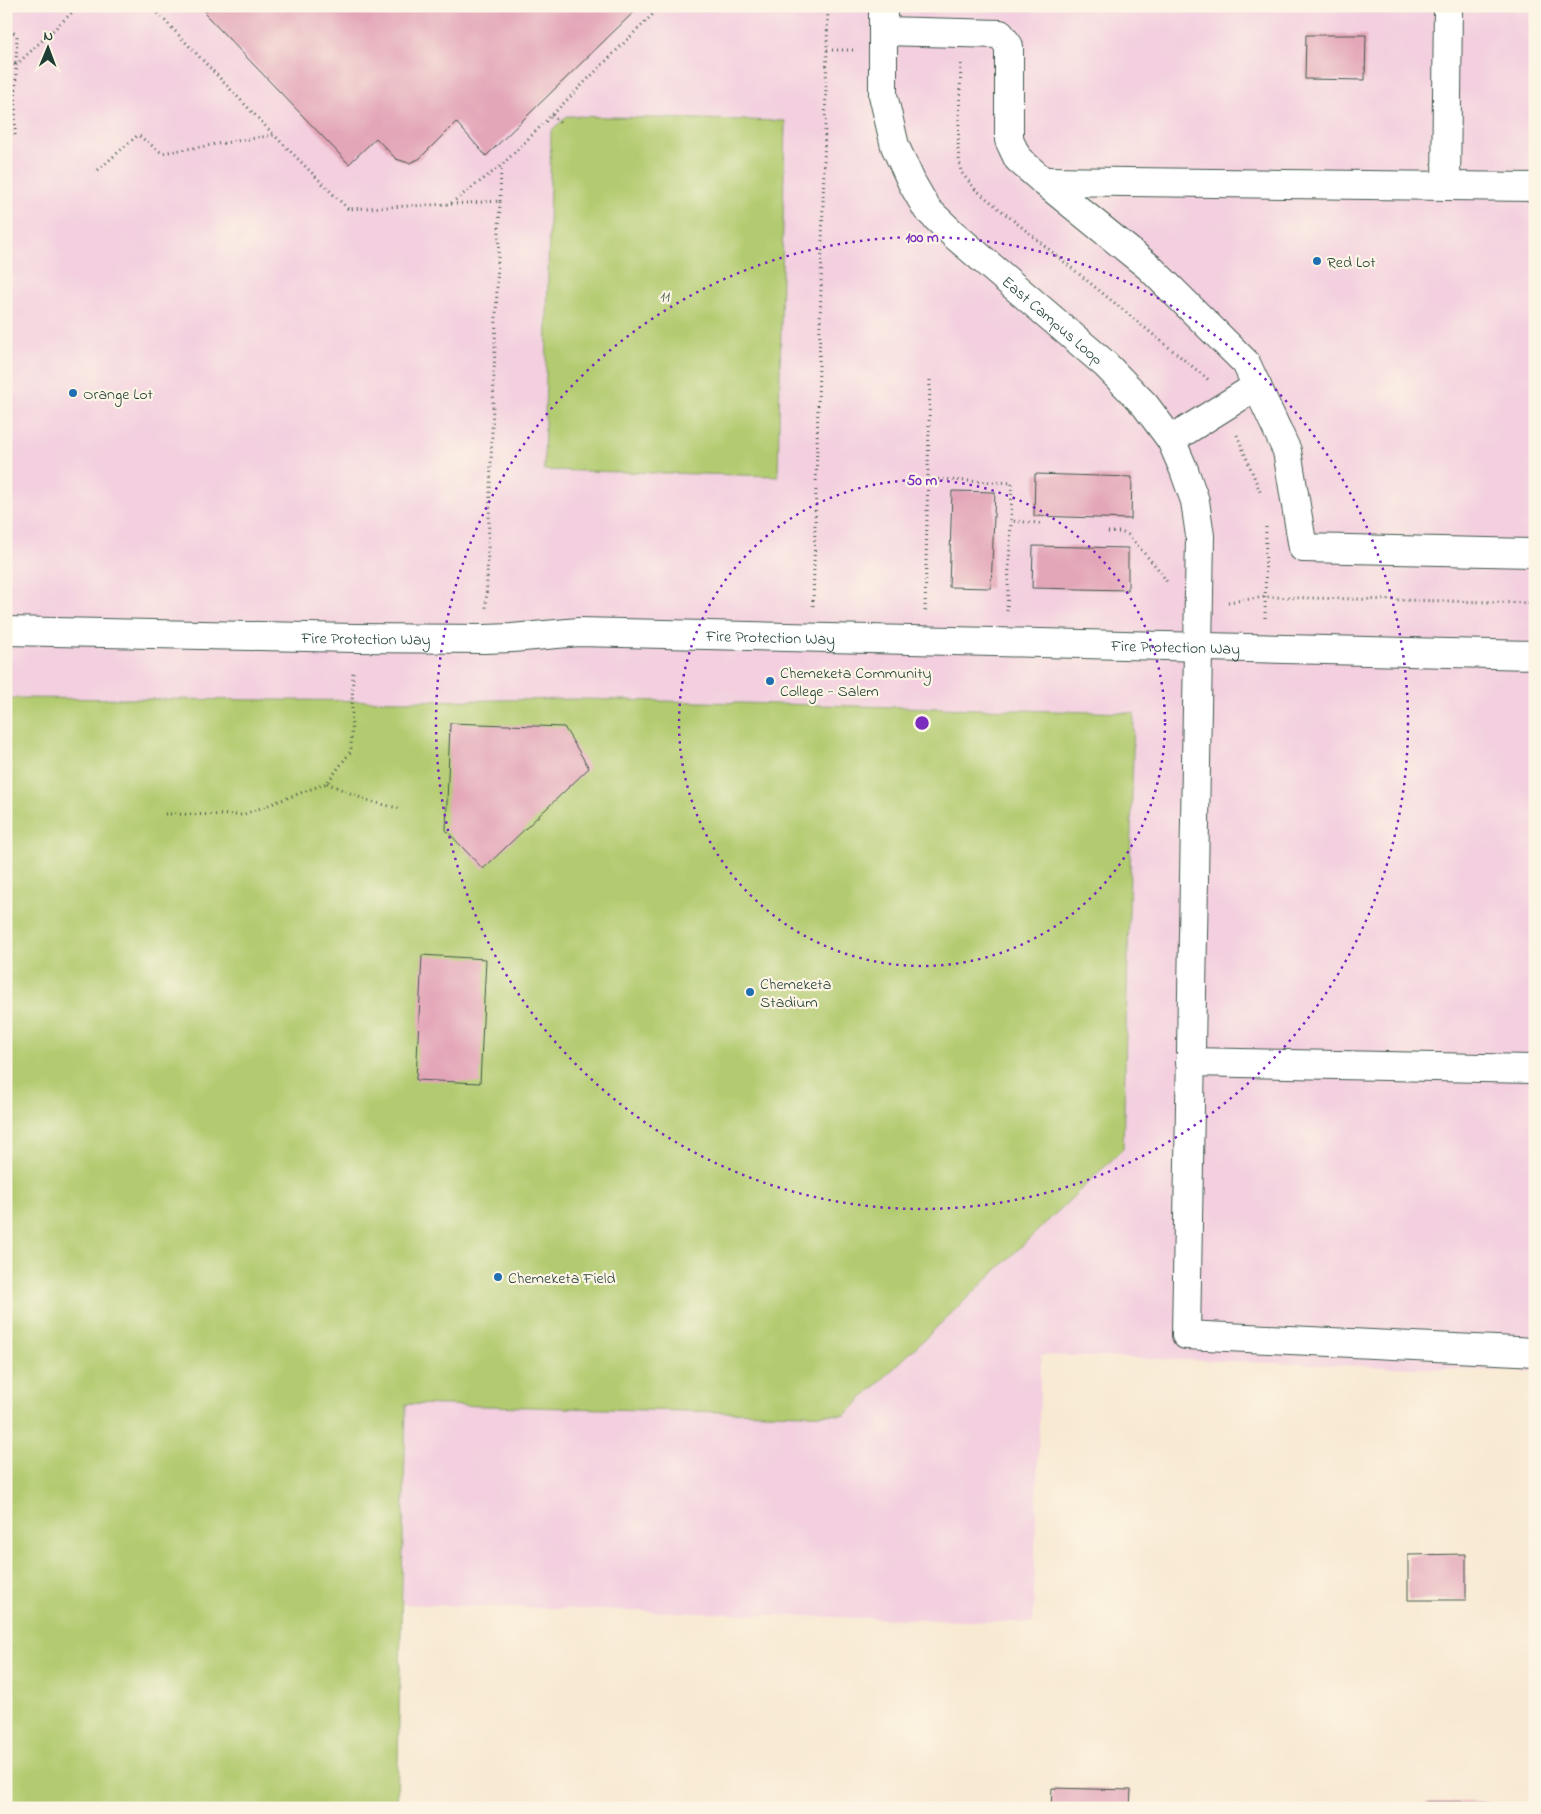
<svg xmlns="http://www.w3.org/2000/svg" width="1541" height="1814" font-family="'Indie Flower',sans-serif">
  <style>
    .built { fill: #f3cfdf }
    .green { fill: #b2cb70; stroke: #688452 }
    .building { fill: #e3a5b8 }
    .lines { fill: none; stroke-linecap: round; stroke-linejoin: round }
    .minor-casing { stroke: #40574c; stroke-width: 30 }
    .path { stroke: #40574c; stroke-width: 3; stroke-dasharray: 1 4; stroke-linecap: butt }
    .minor { stroke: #fff; stroke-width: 28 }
    .ring { fill: none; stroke: #7b2cbf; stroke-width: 2.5; stroke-dasharray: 2.5 5 }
    .poi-dot { fill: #1f6fb2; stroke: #fcf5e5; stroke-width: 2 }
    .labels { text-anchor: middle; stroke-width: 4.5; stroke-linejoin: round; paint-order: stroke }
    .poi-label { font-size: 16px; fill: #1f3d34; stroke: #fcf5e5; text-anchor: start }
    .park-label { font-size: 16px; fill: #3c5940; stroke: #fcf5e5 }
    .street-label { font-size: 16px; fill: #1f3d34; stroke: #fcf5e5 }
    .centre { fill: #7b2cbf; stroke: #fcf5e5; stroke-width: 2.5 }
    .ring-label { font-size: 15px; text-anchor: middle; font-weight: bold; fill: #7b2cbf; stroke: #fcf5e5; stroke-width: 4.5; stroke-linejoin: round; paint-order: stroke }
  </style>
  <rect width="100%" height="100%" fill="#fcf5e5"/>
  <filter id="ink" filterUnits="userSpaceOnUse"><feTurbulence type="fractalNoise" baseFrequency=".02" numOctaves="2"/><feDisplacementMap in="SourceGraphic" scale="10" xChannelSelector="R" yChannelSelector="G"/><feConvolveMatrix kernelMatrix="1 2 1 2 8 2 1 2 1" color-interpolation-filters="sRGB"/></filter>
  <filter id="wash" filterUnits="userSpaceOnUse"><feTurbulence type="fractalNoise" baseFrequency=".0096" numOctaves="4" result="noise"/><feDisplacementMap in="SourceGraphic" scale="20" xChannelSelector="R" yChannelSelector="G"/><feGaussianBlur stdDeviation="1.12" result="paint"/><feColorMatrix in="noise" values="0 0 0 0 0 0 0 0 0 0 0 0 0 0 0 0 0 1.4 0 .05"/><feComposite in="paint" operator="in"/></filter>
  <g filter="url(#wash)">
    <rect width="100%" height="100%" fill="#f8e9d2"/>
    <path class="built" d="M6,6H1535V1372L1041,1355L1033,1623L402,1604L397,1808H6Z"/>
    <g class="green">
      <path d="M567,116L785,121L778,476L544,470L551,131Z"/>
      <path d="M6,698L415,701L581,699L1134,713L1123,1149L845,1415L406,1404L397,1808H6Z"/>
    </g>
    <g id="blocks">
      <g class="building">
        <path d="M213,6H640L486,156L456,122L419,159L409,163L396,159L376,138L349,164L204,13Z"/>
        <path d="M1306,35H1366L1365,80L1305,79Z"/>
        <path d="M1035,474L1132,477L1131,519L1034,516Z"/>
        <path d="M952,491L995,492L991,588L949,587Z"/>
        <path d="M1033,546L1128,548V590L1032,588Z"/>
        <path d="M450,723L564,727L589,768L483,869L446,830Z"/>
        <path d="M422,955L486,959L480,1083L416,1080Z"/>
        <path d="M1466,1554V1600H1408V1555Z"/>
        <path d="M1052,1788L1131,1790L1130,1808H1051Z"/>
        <rect x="1425" y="1802" width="62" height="6"/>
      </g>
    </g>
  </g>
  <g filter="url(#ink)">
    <use href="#blocks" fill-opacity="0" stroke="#40574c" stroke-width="1"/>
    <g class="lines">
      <g class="minor-casing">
        <g id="minor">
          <path id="s1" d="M883,6V95L895,146L912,183L927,209L953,234L1105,364L1145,405L1171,440L1184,470L1195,501L1200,536L1186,1335L1535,1352"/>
          <path d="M883,31L1000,34L1009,46V140L1018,159L1043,181L1149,267L1246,363L1287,451L1303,548L1535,553"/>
          <path d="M1043,181L1535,187"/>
          <path d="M1446,186L1448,6"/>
          <path d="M1171,440L1257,386"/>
          <path id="s2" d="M6,631L354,638L485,639L512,638L579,632L1535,655"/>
          <path d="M1190,1062L1535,1069"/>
        </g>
      </g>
      <g class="path">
        <path d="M151,6L274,135"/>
        <path d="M6,26L17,36L16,65L6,62"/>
        <path d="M827,50H854"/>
        <path d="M961,64L958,150L961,172L975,189L1210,381"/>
        <path d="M552,115L560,123"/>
        <path d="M15,135L16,65L79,6"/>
        <path d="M98,170L138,135L162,153L274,135L348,209L450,204L501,166L661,6"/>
        <path d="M500,201L501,167"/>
        <path d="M451,204L500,201L486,608"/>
        <path d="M1237,435L1261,494"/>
        <path d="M928,479L1012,483L1011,521L1040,523"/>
        <path d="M1108,532H1121L1128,535L1160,571L1167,582"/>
        <path d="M1228,602L1265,597L1535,603"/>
        <path d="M813,606L828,6"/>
        <path d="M925,611L930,379"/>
        <path d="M1007,611L1011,521"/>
        <path d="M1265,618L1266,524"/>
        <path d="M327,783L368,801L402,809"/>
        <path d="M165,814L242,815L327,783L351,751L353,669"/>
      </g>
      <use href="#minor" class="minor"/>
    </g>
  </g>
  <g class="ring">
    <circle cx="922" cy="723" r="243"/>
    <circle cx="922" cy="723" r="486"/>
  </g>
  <g class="poi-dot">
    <circle cx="1317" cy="261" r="5"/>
    <circle cx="73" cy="393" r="5"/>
    <circle cx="770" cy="681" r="5"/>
    <circle cx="750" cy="992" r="5"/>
    <circle cx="498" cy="1277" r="5"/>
  </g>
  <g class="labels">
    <g class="poi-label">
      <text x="1327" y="267">Red Lot</text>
      <text x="83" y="399">Orange Lot</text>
      <text x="780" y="678">Chemeketa Community<tspan x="780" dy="18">College - Salem</tspan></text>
      <text x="760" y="989">Chemeketa<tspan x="760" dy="18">Stadium</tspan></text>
      <text x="508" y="1283">Chemeketa Field</text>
    </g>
    <g class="park-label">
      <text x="665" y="301">11</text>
    </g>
    <g class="street-label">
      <text dy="6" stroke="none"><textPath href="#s1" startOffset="380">East Campus Loop</textPath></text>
      <text dy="6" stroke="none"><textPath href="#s2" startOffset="765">Fire Protection Way</textPath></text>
      <text dy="6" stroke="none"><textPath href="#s2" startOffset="360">Fire Protection Way</textPath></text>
      <text dy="6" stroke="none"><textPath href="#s2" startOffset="1170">Fire Protection Way</textPath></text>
    </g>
  </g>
  <circle cx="922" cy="723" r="8" class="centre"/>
  <g class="ring-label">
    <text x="922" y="242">100 m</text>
    <text x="922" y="485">50 m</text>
  </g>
  <rect width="1541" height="1814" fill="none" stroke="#fcf5e5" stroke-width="25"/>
  <g transform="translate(48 48) rotate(1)" stroke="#fcf5e5" stroke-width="4" paint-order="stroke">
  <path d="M0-4L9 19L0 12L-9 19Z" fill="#1f3d34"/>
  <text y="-8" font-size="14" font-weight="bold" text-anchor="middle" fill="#1f3d34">N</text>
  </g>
</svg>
